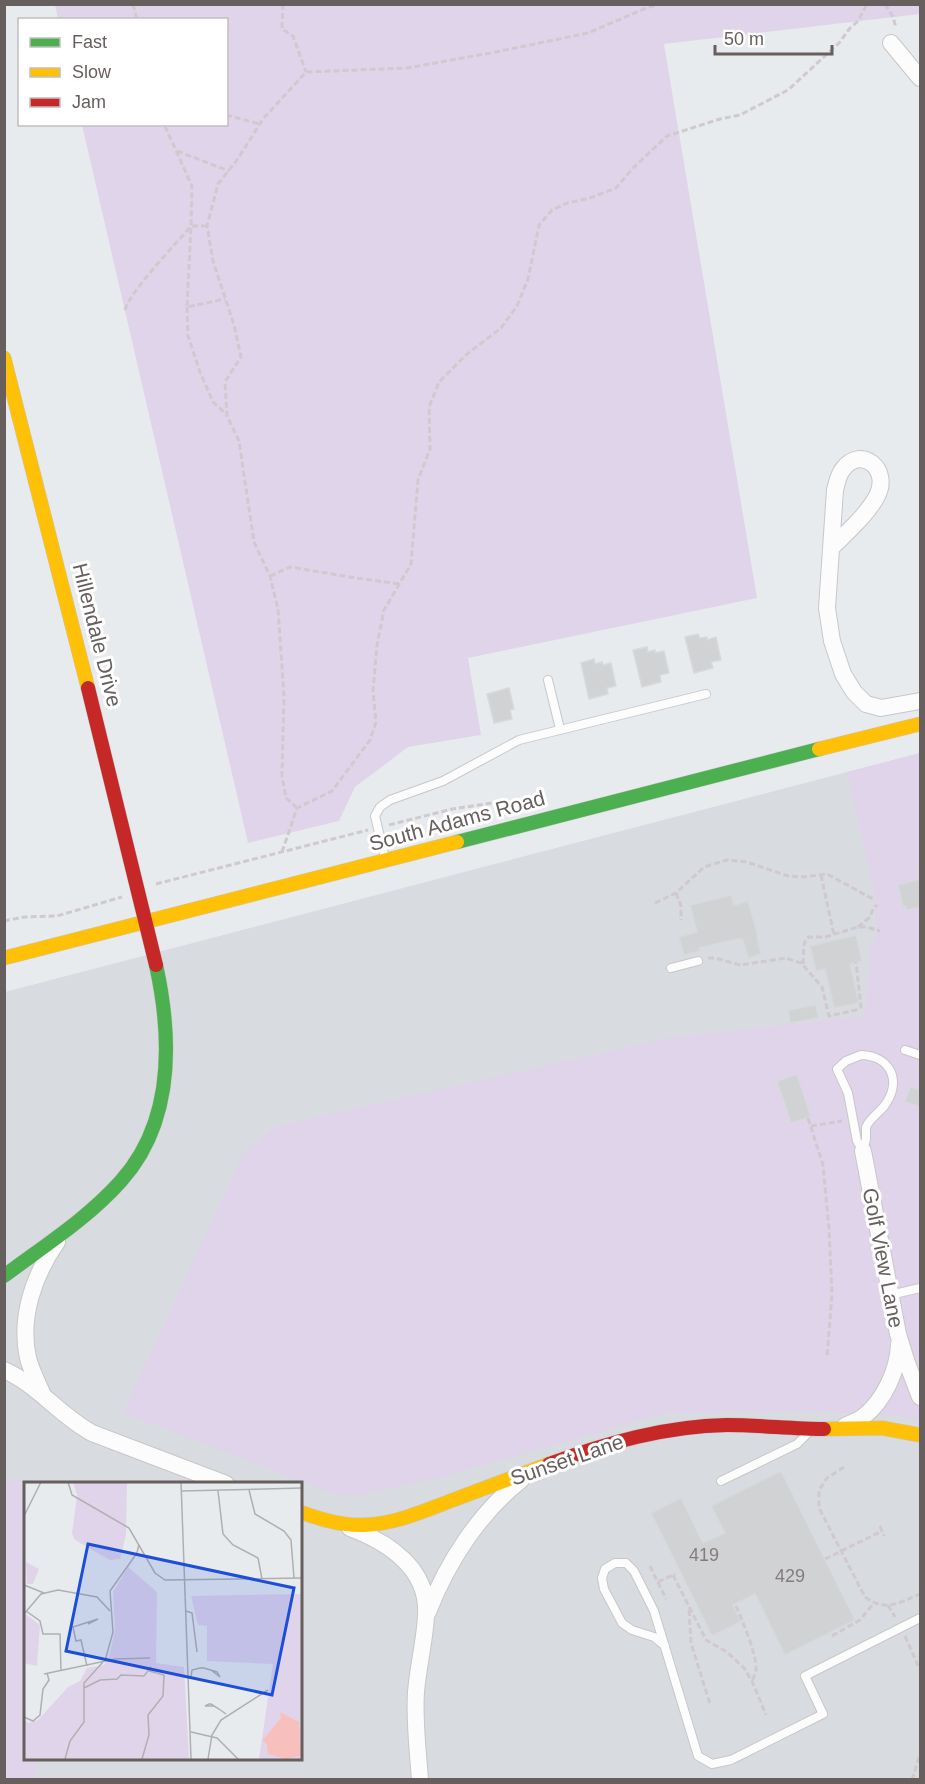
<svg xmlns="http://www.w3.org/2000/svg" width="925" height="1784" font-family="Arial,sans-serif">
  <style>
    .education { fill: #d8dbdf; fill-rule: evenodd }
    .green { fill: #e0d4ea }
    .building { fill: #d1d2d4; stroke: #d7dadd; stroke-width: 1.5 }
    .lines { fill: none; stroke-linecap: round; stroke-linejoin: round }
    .lane-casing { stroke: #c8c7c8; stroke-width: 10 }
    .street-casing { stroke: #c8c7c8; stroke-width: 18 }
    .fast-casing { stroke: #c7c6c8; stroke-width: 15 }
    .slow-casing { stroke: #c7c6c8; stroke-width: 15 }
    .jam-casing { stroke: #c7c6c8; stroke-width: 15 }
    .path { stroke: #d0c9cf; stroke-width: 3; stroke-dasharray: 6 3; stroke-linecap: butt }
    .lane { stroke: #fcfcfc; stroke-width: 8 }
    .street { stroke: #fcfcfc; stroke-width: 16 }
    .fast { stroke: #4caf50; stroke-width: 14 }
    .slow { stroke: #ffc107; stroke-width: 14 }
    .jam { stroke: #c62828; stroke-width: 14 }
    .labels { text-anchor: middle; stroke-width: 6; stroke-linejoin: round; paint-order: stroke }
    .number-label { font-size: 18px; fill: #827d7c }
    .street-label { font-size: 21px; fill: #665f5d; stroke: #fff }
    .inset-road { fill: none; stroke: #b0afb0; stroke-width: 1.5 }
    .view { fill: #1d4ed8; fill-opacity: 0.15; stroke: #1d4ed8; stroke-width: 3 }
    .inset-edge { fill: none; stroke: #665f5d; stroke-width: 3 }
  </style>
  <rect width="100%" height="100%" fill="#e8ebee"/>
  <path class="education" d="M920,753V1779L5,1780V992ZM26,1484H300V1758H26Z"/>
  <g class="green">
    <path d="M55,5H920V14L664,44L757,598L468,658L481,735L408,747L355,787L339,821L248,843L82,125L226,124V20L58,19Z"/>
    <path d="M920,753V1422L903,1416L804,1411L666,1413L446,1476L354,1496L332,1493L123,1413L243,1154L274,1127L669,1038L865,1016L871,945L877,936L874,891L847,772Z"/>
    <path d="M4,1480H37L50,1484H26V1758L40,1759L33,1779H5Z"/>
  </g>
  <g class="building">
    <path d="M698,634L700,638L707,637V640L716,637L721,660L711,662L713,668L694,673L685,637Z"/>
    <path d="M647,647L648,652L655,650V653L664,651L669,673L660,675L661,682L642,687L633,650Z"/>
    <path d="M594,659L595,664L602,662L603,665L611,663L616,686L607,688L608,694L589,699L581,663Z"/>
    <path d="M509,688L514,709L510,710L512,719L494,723L487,694Z"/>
    <path d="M921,879V907L906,910L905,906L903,907L898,885Z"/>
    <path d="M731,895L734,905L748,901L758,936L757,937L761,954L748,958L743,940H742L741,938L699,948L700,951L684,955L679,937L697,932L690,905Z"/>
    <path d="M856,935L862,961L850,964L859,1003L834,1008L825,969L816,971L810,946Z"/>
    <path d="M816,1005L818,1018L790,1023L788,1010Z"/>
    <path d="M797,1074L811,1117L791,1123L777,1081Z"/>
    <path d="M910,1087L921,1090V1107L905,1102Z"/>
    <path d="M781,1471L855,1620L785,1655L755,1594L733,1605L741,1622L712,1636L651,1513L681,1498L703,1543L725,1533L711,1506Z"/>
  </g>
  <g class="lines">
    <g class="lane-casing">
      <g id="lane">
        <path d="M548,680L560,729"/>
        <path d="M385,858L375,816L380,807L390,800L443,781L519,740L706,694"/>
        <path d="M671,968L698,961"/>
        <path d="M905,1050L920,1055"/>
        <path d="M861,1055C891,1056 902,1081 885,1105C879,1113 870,1118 866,1127V1139L863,1151L857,1141L848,1093L837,1069L846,1061Z"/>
        <path d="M890,1295L920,1288"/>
        <path d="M721,1481L797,1444L808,1433"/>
        <path d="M665,1646L654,1637L632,1630L622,1623L604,1589L602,1578L605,1569L615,1563H626L634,1571L654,1611L698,1756L712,1764L731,1760L823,1714L805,1676L920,1618"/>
      </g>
    </g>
    <g class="street-casing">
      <g id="street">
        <path d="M891,43L920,78"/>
        <path d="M831,548C847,532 867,515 877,496C891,469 861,445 843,469C838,475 837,483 835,490L827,608L832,641L843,674L854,692L866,704L881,708L920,701"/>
        <path d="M863,1151L898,1334L907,1363L920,1397"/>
        <path d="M4,1370C38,1385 59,1415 92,1433L226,1484"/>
        <path d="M42,1393C37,1381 31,1370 28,1358C19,1317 34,1275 57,1242"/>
        <path d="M845,1426C851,1423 858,1421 863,1417C884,1401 898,1370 899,1344"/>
        <path d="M350,1528C388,1542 429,1569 426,1615C425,1640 418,1666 416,1692C414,1721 418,1751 420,1780"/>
        <path d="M428,1612C447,1563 479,1513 521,1480"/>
      </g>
    </g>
    <g class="fast-casing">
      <g id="fast">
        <path d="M457,842L819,749"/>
        <path d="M4,1276C44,1246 87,1219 121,1181C174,1122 172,1038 156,965"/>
      </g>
    </g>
    <g class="slow-casing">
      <g id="slow">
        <path d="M4,358L88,688"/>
        <path d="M819,749L920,724"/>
        <path d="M4,958L457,842"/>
        <path d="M824,1429L882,1428L920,1435"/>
        <path d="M300,1512C320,1519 342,1526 364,1525C395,1524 424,1511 453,1500C485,1488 517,1476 549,1464"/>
      </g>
    </g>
    <g class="jam-casing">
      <g id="jam">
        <path d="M88,688L156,965"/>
        <path d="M549,1464C606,1443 666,1426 727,1425C760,1425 792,1429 824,1429"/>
      </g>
    </g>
    <g class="path">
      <path d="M133,4L137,20"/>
      <path d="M283,4L282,29L293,36L306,72"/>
      <path d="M885,4L893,17L896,28"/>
      <path d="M226,115L260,124"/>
      <path d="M177,151L229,171"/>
      <path d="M207,226H191L187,307L225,299"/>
      <path d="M187,307L188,336L200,372L213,402L226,414"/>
      <path d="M125,310C130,291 176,244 191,226L192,186L164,124"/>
      <path d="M270,576L290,567L356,578L400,584"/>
      <path d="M297,808L286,798L282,776L284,696L278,609L270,576L254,542L239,441L227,416L225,382L241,357L234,325L213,261L207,226L218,184L237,160L263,119L306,72L407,68L496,52L588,33L644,9L659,4"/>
      <path d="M389,825L452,809L499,802"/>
      <path d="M282,852L297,808L332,791L370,740L376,722L373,691L377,645L384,610L411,564L418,480L430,449L429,407L439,382L466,355L501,328L517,306L528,279L539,225L552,210L567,203L590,198L616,188L633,168L667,136L720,119L740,115L788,90L839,43L850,28L858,21L867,4"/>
      <path d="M821,875L834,935"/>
      <path d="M156,884L368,830"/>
      <path d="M676,893L681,906V920"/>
      <path d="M655,903L676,893L704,867L727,860L747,862L788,876L803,877L827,874L873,899"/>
      <path d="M4,921L24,917L57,916L122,897"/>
      <path d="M858,927L870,917L873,909L877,905"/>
      <path d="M708,958H715L740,965L786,958L801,963L822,987L829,1016L856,1010L861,1007L856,962"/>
      <path d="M803,964L804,945L806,939L809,937H825L858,927H867L880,931"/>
      <path d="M808,1118L823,1165L829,1229L832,1294L827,1356"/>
      <path d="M811,1126L842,1121"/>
      <path d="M844,1467L827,1478L819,1490V1508L865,1597C885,1612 899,1603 920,1594"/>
      <path d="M880,1526L884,1536"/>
      <path d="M825,1559L882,1531"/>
      <path d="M650,1566L666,1599"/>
      <path d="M673,1575L706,1640L727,1652L744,1668L752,1681L766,1715"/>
      <path d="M658,1582L675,1574"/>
      <path d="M888,1605L895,1617"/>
      <path d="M736,1606C742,1620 756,1653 756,1667C757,1672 754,1676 752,1681"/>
      <path d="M689,1610L691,1643L710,1704"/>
      <path d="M832,1636L860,1620L873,1604"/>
      <path d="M905,1636L920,1670"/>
      <path d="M912,1780L920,1754"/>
    </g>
    <use href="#lane" class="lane"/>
    <use href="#street" class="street"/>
    <use href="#fast" class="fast"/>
    <use href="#slow" class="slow"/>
    <use href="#jam" class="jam"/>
  </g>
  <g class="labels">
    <g class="number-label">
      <text x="704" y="1561">419</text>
      <text x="790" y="1582">429</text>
    </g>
    <g class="street-label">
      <text transform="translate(97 635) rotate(76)" y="7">Hillendale Drive</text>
      <text transform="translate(457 821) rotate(-15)" y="7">South Adams Road</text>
      <text transform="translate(883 1258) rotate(79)" y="7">Golf View Lane</text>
      <text transform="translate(567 1460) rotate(-19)" y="7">Sunset Lane</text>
    </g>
  </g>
  <g transform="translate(24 1482)">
    <rect width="278" height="278" fill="#e8ebee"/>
    <path d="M49,0H103L102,53L96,77L86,78L51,58L48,52L53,13ZM2,80L15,87L9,102H3ZM104,85L133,110L132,181L160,185L165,277H0V237L4,241L14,238L44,205L56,199L63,186L80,183L85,175L91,148L89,110ZM277,112V277H235L249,182L183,179V144L174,143L167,114ZM0,131L16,143L13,184L0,181Z" fill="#e0d4ea"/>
    <path d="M256,230L275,240L277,274L262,277L244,272L243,262L238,259L257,236Z" fill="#f8c0bc"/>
    <path class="inset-road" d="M44,0L48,13L105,46L131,91L141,98L278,96M157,0L167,277M225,8L231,32L260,49L267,58L270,96M157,9L278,6M194,9L199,52L209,63L234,76L238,97M0,34L17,0M0,103L20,111M2,129L16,139L19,152H36L37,189M162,129L168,131L173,170M0,132L17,112L34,108L73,115L86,129M81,179L89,150L86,109L113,71L115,62M63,184L57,158L52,159L49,145L74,137L64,142M20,192L91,177L126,176M167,195L168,188L176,186H180L193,190L196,195L187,188M60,206L76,198L93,197L97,193L120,194L127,185M190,224H181L185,222H187L195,227L202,232M0,235L9,239L16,233L19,207L25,198L23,191M167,250L193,256L214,277M41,277L46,259L60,240V201L79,180M118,277L125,253L124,233L139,214L140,193L125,189M184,277L188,253L197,238L244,208"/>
    <path class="view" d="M64,62L270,106L248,213L42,169Z"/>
    <rect width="278" height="278" class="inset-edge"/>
  </g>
  <rect width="925" height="1784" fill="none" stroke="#665f5d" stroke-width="12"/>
  <rect x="18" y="18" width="210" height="108" fill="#ffffff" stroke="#c2bfbe" stroke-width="1.5"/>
  <rect x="30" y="38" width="30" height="9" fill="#4caf50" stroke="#c2bfbe" stroke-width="1.5"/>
  <text x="72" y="48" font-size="18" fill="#665f5d">Fast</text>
  <rect x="30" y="68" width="30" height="9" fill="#ffc107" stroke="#c2bfbe" stroke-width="1.5"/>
  <text x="72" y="78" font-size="18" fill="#665f5d">Slow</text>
  <rect x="30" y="98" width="30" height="9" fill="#c62828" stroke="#c2bfbe" stroke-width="1.5"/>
  <text x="72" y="108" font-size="18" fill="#665f5d">Jam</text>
  <path d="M715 45v9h117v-9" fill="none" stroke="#665f5d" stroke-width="3"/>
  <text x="724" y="45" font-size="18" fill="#665f5d" stroke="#ffffff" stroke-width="4.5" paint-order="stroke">50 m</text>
</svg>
